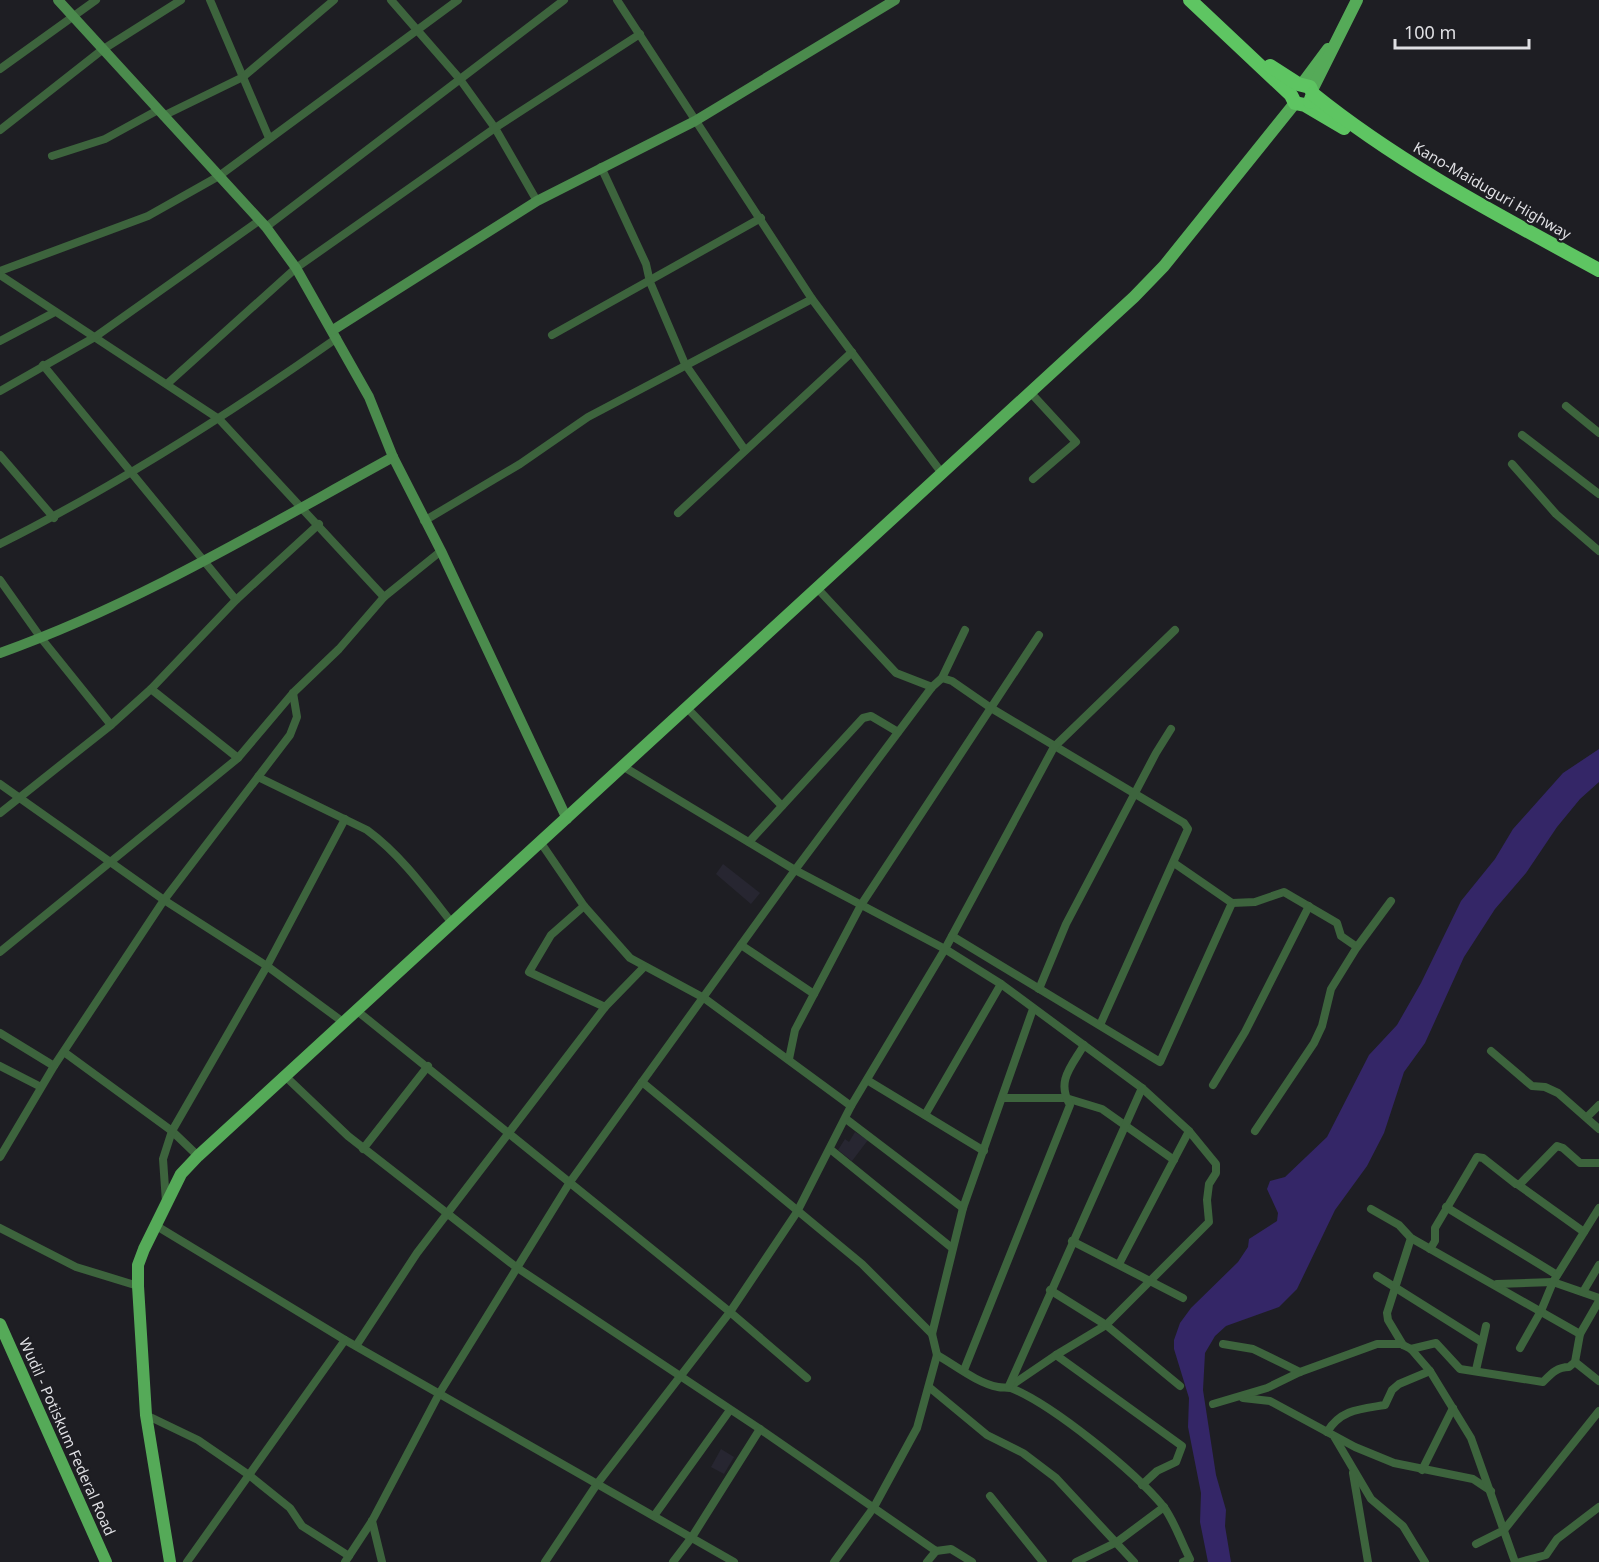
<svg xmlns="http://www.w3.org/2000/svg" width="1599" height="1562" font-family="'Noto Sans',sans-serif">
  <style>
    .built { fill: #272631 }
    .water { fill: #342667 }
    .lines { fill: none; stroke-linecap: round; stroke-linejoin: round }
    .street { stroke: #3d643d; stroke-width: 8 }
    .secondary { stroke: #4b8b4d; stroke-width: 10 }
    .primary { stroke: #55aa58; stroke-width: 12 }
    .highway { stroke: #5ec562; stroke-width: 14 }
    .labels { text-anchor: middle; stroke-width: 4.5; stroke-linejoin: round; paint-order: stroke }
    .street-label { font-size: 15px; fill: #dfdfe3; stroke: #1e1e23 }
  </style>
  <rect width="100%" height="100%" fill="#1e1e23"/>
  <g class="built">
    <path d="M723,864L760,893L751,904L716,874Z"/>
    <path d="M855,1132L868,1140L852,1161L838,1150L845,1139L849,1142Z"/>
    <path d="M721,1449L734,1457L724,1474L711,1467Z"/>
  </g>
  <path class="water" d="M1599,749V782L1580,799L1557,827L1526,873L1495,909L1464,957L1425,1043L1404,1072L1384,1133L1367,1166L1335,1210L1297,1289L1279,1307L1226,1326L1215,1336L1205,1353L1203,1390L1216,1475L1226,1510L1225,1526L1231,1562H1208L1200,1522L1201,1493L1188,1427L1189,1398L1174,1349V1340L1180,1323L1191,1308L1238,1262L1248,1247L1249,1239L1277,1221L1278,1213L1267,1189L1270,1181L1285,1177L1327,1137L1369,1055L1397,1025L1421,983L1461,901L1495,859L1513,829L1563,773Z"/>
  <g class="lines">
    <g class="street">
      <path d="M210,0L269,138"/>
      <path d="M391,0L459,78L495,128L537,201"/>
      <path d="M617,0L812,299L941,472"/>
      <path d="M0,69L96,0"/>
      <path d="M163,116L243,77L334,0"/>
      <path d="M0,130L102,50L181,0"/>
      <path d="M52,156L105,139L158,110"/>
      <path d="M601,167L646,264L650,282L685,364L745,450"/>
      <path d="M266,227L564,0"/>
      <path d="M0,271L148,216L219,176L458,0"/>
      <path d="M0,275L219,419L384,597"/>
      <path d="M552,335L761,218"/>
      <path d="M0,341L55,312"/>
      <path d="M43,365L236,600"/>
      <path d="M167,384L296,268L495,128L640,34"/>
      <path d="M0,391L95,337L260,220"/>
      <path d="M1030,392L1076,442L1033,479"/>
      <path d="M1566,406L1599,433"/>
      <path d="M1522,435L1599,494"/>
      <path d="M0,455L54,518"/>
      <path d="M1512,464L1556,514L1599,551"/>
      <path d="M678,513L852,352"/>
      <path d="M424,521L520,464L588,417L812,299"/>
      <path d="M0,544C118,485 229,414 337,338"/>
      <path d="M0,580L41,638L111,725"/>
      <path d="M817,588L896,673L932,687"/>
      <path d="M942,678L952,681L991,708L1184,823L1188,829L1100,1025"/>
      <path d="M151,689L238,758"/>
      <path d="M687,708L782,806"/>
      <path d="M624,767L795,870L945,949L1001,984L1142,1088L1189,1131L1216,1164V1173L1209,1184L1207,1200L1209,1222L1106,1325L1056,1355L1009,1387"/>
      <path d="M258,777L367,830C401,855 426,890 452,923"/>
      <path d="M0,784L164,900L267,966L343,1022"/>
      <path d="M0,813L111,725L151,689L236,600L319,524"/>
      <path d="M749,842L863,718L871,716L898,732"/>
      <path d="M541,843L584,906L630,958L704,998L851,1106"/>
      <path d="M1174,863L1232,903L1255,902L1284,892L1337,923L1341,936L1357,947"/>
      <path d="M584,906L551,935L529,972L605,1007"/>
      <path d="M952,936L1160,1062L1232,903"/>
      <path d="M741,945L814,994"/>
      <path d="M0,952L238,758L293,693L339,649L384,597L441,551"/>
      <path d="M1039,989L1066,924L1156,753L1171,729"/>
      <path d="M356,1010L730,1312L597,1484L545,1562"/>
      <path d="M0,1033L54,1066"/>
      <path d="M1491,1051L1532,1086L1545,1087L1558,1093L1599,1129"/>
      <path d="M64,1052L172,1131L198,1156"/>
      <path d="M789,1059L795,1030L861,905L1039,635"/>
      <path d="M0,1066L41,1087"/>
      <path d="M284,1075L348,1136L516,1267L760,1429L936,1551L951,1549L972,1562"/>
      <path d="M867,1080L984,1151"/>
      <path d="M642,1082L862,1264L932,1334"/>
      <path d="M1213,1085L1245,1032L1309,906"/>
      <path d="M1003,1098H1066L1102,1109L1174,1160"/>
      <path d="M925,1115L1001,984"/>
      <path d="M1587,1117L1599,1105"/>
      <path d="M846,1119L963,1208"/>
      <path d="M1255,1131L1314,1043L1322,1026L1331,989L1357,947L1391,901"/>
      <path d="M363,1149L428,1066"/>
      <path d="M830,1149L952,1248"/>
      <path d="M0,1157L54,1066L164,900L290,735L297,717L293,693"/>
      <path d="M1517,1184L1584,1232"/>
      <path d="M166,1202L163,1159L172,1131L267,966L345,819"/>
      <path d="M1446,1207L1557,1275"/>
      <path d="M1371,1209L1399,1225L1411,1238L1580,1334"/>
      <path d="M155,1225L345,1340L734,1562"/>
      <path d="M0,1228L76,1267L138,1286"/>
      <path d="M1072,1241L1183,1298"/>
      <path d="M1430,1249L1435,1241V1228L1477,1157L1483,1158L1516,1184H1520L1557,1146L1563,1148L1580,1163H1599"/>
      <path d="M1119,1264L1189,1131"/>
      <path d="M1377,1276L1482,1342"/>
      <path d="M1497,1284L1553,1282L1599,1298"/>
      <path d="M1050,1290L1106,1325L1180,1386"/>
      <path d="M1583,1292L1599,1265"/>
      <path d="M1223,1344L1253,1349L1300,1372"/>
      <path d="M1403,1345L1388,1320L1387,1313L1411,1238"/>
      <path d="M356,1346L417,1253L605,1007L644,967"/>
      <path d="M1520,1348L1541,1311L1553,1282L1599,1208"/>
      <path d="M1411,1349L1436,1343L1460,1369L1543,1382C1551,1374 1557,1367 1569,1367L1575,1362L1580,1334L1599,1301"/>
      <path d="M937,1355C955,1365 977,1383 998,1387C1002,1388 1006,1387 1011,1388C1053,1405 1134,1471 1163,1506C1174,1520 1181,1542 1190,1559L1183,1562"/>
      <path d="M1056,1355L1182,1446L1176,1462L1157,1471L1142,1485"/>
      <path d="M1575,1362L1599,1381"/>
      <path d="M964,1370L1070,1105C1056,1081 1071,1067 1084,1045"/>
      <path d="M1476,1370L1486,1326"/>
      <path d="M807,1378L730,1312L797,1212L851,1106L945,949L1054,747L1175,630"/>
      <path d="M1009,1386L1142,1088"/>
      <path d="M929,1387L987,1435L1023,1453L1056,1478L1134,1562"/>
      <path d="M1243,1398L1270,1401L1355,1447L1394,1463L1473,1479L1491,1491"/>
      <path d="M1213,1404L1267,1388L1300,1372L1377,1344H1401L1411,1349L1430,1371L1471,1438L1515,1562"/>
      <path d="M146,1415L198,1440L249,1475L290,1508L302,1526L349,1556"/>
      <path d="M1327,1432C1341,1409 1361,1409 1385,1405L1392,1390L1399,1384L1430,1371"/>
      <path d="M1335,1438L1371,1499L1403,1526L1425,1562"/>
      <path d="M1422,1470L1453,1408"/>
      <path d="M1353,1473L1368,1562"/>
      <path d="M990,1496L1043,1562"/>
      <path d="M654,1516L730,1410"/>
      <path d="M372,1521L382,1562"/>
      <path d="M1476,1544L1504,1530L1599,1411"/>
      <path d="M187,1562L345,1340"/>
      <path d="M345,1562L372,1521L439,1394L570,1182L795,870L932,687L942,678L965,630"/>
      <path d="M673,1562L692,1537L760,1429"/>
      <path d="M834,1562L874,1507L917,1428L937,1355L932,1334L963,1208L1033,1009"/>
      <path d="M927,1562L936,1551"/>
      <path d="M1076,1562L1117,1542L1164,1507"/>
      <path d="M1520,1562L1546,1555L1557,1539L1599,1507"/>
    </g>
    <g class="secondary">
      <path d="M58,0L266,227L296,268L369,397L393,457L441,551L567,819"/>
      <path d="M333,330L537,201L695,121L895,0"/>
      <path d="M0,653C138,604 265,527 393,457"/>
    </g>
    <g class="primary">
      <path d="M1302,84L1328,49"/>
      <path d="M1312,90L1357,0"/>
      <path d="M0,1324L106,1562"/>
      <path d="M170,1562L146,1415L138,1286V1265L144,1249L181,1174L198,1156L1134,297L1164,266L1295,103"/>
    </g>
    <g class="highway">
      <path d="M1190,0L1291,95L1295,103L1305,105L1344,128"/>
      <path d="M1270,66L1298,84L1310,87L1313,94L1310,102"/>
      <path d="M1313,94C1401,165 1500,216 1599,270"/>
    </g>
  </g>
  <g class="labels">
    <g class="street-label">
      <text transform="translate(1492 191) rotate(30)" y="5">Kano-Maiduguri Highway</text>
      <text transform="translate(67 1437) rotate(66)" y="5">Wudil - Potiskum Federal Road</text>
    </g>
  </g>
  <path d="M1395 39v9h134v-9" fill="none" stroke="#dfdfe3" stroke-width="3"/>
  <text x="1404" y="39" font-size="18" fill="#dfdfe3" stroke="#1e1e23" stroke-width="4.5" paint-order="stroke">100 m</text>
</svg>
